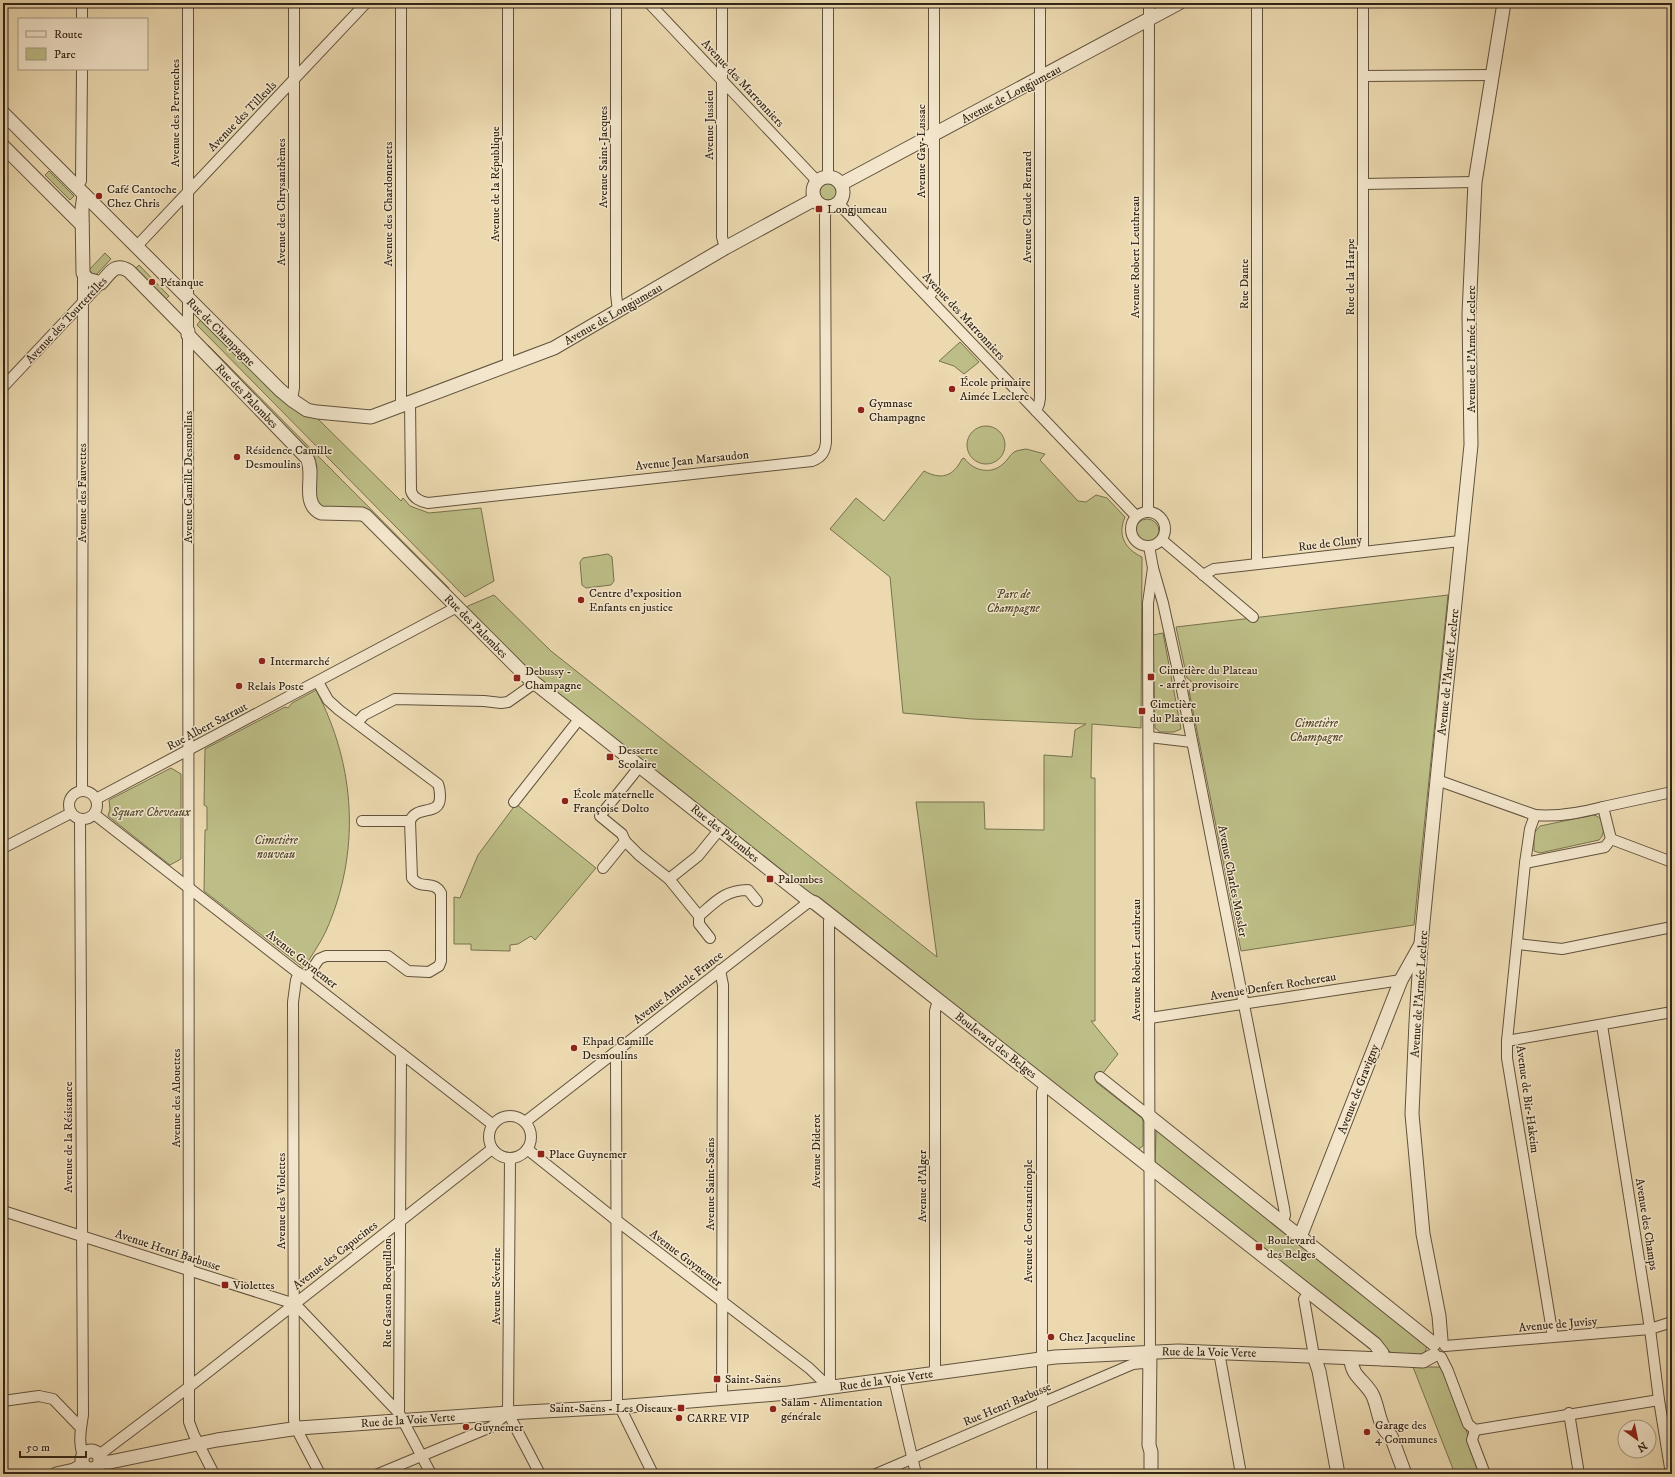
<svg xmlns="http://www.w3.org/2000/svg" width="1675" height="1477" font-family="'IM FELL DW Pica',serif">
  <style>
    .green { fill: #bdbe87; stroke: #77724e }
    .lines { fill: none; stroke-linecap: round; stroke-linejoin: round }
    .minor-casing { stroke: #60523c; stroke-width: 12 }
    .tertiary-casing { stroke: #60523c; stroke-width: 15 }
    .minor { stroke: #f3e6cc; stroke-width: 10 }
    .tertiary { stroke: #f3e6cc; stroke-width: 13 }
    .poi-dot { fill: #8f2418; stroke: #f3e6cc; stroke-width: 1.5 }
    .labels { text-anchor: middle; stroke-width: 3; stroke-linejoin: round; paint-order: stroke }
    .street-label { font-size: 12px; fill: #312516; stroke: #f3e6cc }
    .poi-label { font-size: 12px; fill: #312516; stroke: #f3e6cc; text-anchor: start }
    .park-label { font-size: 12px; font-style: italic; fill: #544b32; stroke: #f3e6cc }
  </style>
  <rect width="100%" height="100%" fill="#ecd9b0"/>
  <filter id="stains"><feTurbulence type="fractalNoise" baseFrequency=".005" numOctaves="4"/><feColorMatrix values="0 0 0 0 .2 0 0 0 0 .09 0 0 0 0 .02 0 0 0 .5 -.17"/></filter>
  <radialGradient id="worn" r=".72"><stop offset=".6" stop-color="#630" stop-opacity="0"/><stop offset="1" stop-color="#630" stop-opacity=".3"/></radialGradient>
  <g class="green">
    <path d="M49,171L74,196L70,200L45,175Z"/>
    <circle cx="828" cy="191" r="9"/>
    <path d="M105,253L111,259L95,276L89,270Z"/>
    <path d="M139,265L169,296L165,300L135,269Z"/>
    <path d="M202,318L319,417V420L401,501L403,498L410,506L429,513L481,508L494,581L465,597L197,325Z"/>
    <path d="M960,342L979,362L964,374L954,366L939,361Z"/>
    <path d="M208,345L449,588L445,591L370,514L325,510L316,504L314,464L206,347Z"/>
    <circle cx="986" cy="445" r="19"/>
    <path d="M1026,449L1045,454L1040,460L1078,501L1086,502L1096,495L1107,498L1125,517C1117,535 1125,549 1142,557L1141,728L1092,724L1091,778H1095V1021H1091L1118,1054L1096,1082L1143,1119V1146L1137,1150L817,896L807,894L538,680L467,609L468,606L494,595L551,651L937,957L916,802H984L985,829L1044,830V755L1072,757L1075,730L1086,724L972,719L903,713L890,577L830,529L856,498L884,521L924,471C941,480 953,477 962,459L964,458C973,471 991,475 1003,464C1007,461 1010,455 1014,452C1018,450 1022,450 1026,449Z"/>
    <circle cx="1147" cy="531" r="12"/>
    <path d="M608,554L612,557L614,581L611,585L586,588L582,585L580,562L583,558Z"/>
    <path d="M1448,595L1414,925L1241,951L1189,691L1192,687L1191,681L1187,678L1176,627Z"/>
    <path d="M1163,633L1181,729L1174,732H1160L1155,728L1153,635Z"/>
    <path d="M316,690C356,766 361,852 326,931C320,944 311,956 304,968L204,891L205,830H207V807L204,805L205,749L285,707L288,708L292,703Z"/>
    <path d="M171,768L181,774V859L170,865L108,816L110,809L109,800Z"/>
    <path d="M516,804L596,868L535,940L531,936L518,944L510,945V951L471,950V944H454V897L460,898L478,855Z"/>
    <path d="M1593,815C1604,816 1607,833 1599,840L1540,853L1534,851V833L1540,826Z"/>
    <path d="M1156,1131H1158L1427,1346L1425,1352L1419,1355H1394L1155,1166Z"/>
    <path d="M1413,1367H1443L1482,1474H1455Z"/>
  </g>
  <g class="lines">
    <g class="minor-casing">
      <g id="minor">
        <path d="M188,3V331"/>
        <path d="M508,3V365"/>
        <path d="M616,3V294L618,311"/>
        <path d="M649,3L817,181"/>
        <path d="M722,3V237L725,248"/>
        <path d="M82,19V3"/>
        <path d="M1363,76L1492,75"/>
        <path d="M828,176V3"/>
        <path d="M1363,184L1475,182"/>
        <path d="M76,187L81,181L82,69"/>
        <path d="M838,203L1136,516"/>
        <path d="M136,247L366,3"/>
        <path d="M929,297L933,291L934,286V3"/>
        <path d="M188,335L189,1422L194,1435L214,1474"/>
        <path d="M3,387L101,283"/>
        <path d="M292,400L294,388V3"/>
        <path d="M410,401L411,491C413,498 421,502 428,503L812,461C822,457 825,452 826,442L825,216L826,207"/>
        <path d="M401,405V3"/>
        <path d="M1036,411L1039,404L1040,398V3"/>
        <path d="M1148,511L1149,3"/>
        <circle cx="1148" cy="529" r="17"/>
        <path d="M1162,540L1253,617"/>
        <path d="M1149,546L1153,568L1163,603L1181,685L1284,1208L1285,1215L1283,1222"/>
        <path d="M1363,552V3"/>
        <path d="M1257,564V3"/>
        <path d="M1203,575L1214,569L1460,541"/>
        <path d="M357,723L364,715L395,699L484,701L501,703L508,702L535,683"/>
        <path d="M1149,737L1192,742"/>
        <path d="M640,766L600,816L622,834L625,841L639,855L669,879L699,916V924L710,938"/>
        <path d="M1437,780L1535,815C1559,817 1580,813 1603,807L1611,839L1605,847L1525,863"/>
        <circle cx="83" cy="805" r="14"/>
        <path d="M82,791L83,273"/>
        <path d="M96,799L457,607"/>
        <path d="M514,802L580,718"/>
        <path d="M1603,807L1672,792"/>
        <path d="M94,814L492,1124"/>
        <path d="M1535,815L1530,829L1525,863L1507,1041V1058L1553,1337"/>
        <path d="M80,819L83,1415C81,1428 78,1443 83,1455"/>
        <path d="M362,821H410"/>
        <path d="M1611,839L1672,862"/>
        <path d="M3,848L71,813"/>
        <path d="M603,868L625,841"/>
        <path d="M669,879L698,856L720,829"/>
        <path d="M699,916C715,902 725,890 748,890L757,901"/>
        <path d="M1518,944L1562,949L1672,927"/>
        <path d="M720,970L723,985L722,1398"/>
        <path d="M299,973L296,980L293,1002L294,1420L296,1428L320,1474"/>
        <path d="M306,978L319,959L326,956H388L408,971L429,972L439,966L441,961V893C433,879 422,891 412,878L410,821C417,804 440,817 440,797C440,793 440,789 438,784L339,710L328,700L318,682"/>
        <path d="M1150,1018L1401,980"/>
        <path d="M1602,1025L1650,1329L1659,1400L1671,1474"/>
        <path d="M1507,1041L1672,1012"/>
        <path d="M616,1052L617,1407"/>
        <path d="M1100,1077L1149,1116"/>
        <circle cx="510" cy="1137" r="21"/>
        <path d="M525,1122L810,901"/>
        <path d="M527,1149L616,1220L809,1368L830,1388"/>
        <path d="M3,1211L295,1304L399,1413L431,1474"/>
        <path d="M1309,1293L1304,1299L1314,1356"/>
        <path d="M1445,1346L1650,1329L1672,1322"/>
        <path d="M1150,1352L1148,603L1153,568"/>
        <path d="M1219,1352L1241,1474"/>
        <path d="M1441,1357L1448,1371L1468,1424L1475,1430"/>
        <path d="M935,1373V1011L938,1000"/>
        <path d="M894,1379L916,1474"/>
        <path d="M830,1388L829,921L831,916"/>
        <path d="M3,1401L39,1396L53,1399L81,1428"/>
        <path d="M620,1407L653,1474"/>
        <path d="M399,1413L401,1053"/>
        <path d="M508,1413L510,1158"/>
        <path d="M508,1413L540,1474"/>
        <path d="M1569,1413L1579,1474"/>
        <path d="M1475,1430L1659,1400"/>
        <path d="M1475,1430L1472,1440L1485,1474"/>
        <path d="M99,1455L189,1387L492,1149"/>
        <path d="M94,1469L96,1474"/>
        <path d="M378,1474L491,1427L508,1413"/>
        <path d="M876,1474L1133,1364L1143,1363L1149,1365"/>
        <path d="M1042,1474V1092L1045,1084"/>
      </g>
    </g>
    <g class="tertiary-casing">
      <g id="tertiary">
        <path d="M3,113L280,390L292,400L307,410L317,412L371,417L554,348L725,248L815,199"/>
        <path d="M3,146L82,225"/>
        <circle cx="828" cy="192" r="15"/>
        <path d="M841,184L1179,3"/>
        <path d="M84,195L82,209L83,273L87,279L101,283C110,273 115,262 129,271L188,331V335L307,458C316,475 300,503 321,513L362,514L366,516L526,676L803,896L810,901L815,903L1375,1344L1382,1353L1383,1359"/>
        <path d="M1149,1116L1434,1344"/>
        <path d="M1300,1237L1401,980L1420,946"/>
        <path d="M1441,1340L1439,1316L1423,1234L1412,1114L1416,1022L1421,943L1437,780L1471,445L1469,314L1475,182L1504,3"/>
        <path d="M1150,1352L1149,1445L1151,1452V1474"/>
        <path d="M1314,1356L1319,1371L1338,1474"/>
        <path d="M1351,1358C1351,1376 1364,1380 1372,1394C1379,1407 1378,1427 1391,1436L1405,1474"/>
        <circle cx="91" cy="1460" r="9"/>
        <path d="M100,1462H110L217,1440L299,1428L508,1413L617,1407L788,1393L1055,1357L1178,1351L1383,1359L1423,1361L1434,1355"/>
        <path d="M56,1474L74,1470L83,1465"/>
      </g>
    </g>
    <use href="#minor" class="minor"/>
    <use href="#tertiary" class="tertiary"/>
  </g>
  <g class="poi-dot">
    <circle cx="99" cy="196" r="4"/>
    <rect x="815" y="205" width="8" height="8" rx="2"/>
    <circle cx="152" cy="282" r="4"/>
    <circle cx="952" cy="389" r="4"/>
    <circle cx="861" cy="410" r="4"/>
    <circle cx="237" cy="457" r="4"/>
    <circle cx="581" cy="600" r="4"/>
    <circle cx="262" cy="661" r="4"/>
    <rect x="1147" y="673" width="8" height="8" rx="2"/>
    <rect x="513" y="674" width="8" height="8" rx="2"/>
    <circle cx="239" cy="686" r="4"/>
    <rect x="1138" y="707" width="8" height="8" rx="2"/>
    <rect x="606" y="753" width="8" height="8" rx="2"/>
    <circle cx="565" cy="801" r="4"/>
    <rect x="766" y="875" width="8" height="8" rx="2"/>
    <circle cx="574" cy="1048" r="4"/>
    <rect x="537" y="1150" width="8" height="8" rx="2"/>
    <rect x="1255" y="1243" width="8" height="8" rx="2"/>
    <rect x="221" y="1281" width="8" height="8" rx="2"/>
    <circle cx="1051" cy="1337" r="4"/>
    <rect x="713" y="1375" width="8" height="8" rx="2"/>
    <rect x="677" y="1404" width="8" height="8" rx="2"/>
    <circle cx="773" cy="1409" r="4"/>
    <circle cx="679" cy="1418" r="4"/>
    <circle cx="466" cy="1427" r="4"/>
    <circle cx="1367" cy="1432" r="4"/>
  </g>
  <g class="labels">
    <g class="street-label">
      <text transform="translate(743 83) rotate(47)" y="4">Avenue des Marronniers</text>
      <text transform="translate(1011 94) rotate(-28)" y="4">Avenue de Longjumeau</text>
      <text transform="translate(175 113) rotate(-90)" y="4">Avenue des Pervenches</text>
      <text transform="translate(242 116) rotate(-46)" y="4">Avenue des Tilleuls</text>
      <text transform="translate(709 125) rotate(-90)" y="4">Avenue Jussieu</text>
      <text transform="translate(921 151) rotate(-90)" y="4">Avenue Gay-Lussac</text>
      <text transform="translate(603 157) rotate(-90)" y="4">Avenue Saint-Jacques</text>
      <text transform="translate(495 184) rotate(-90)" y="4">Avenue de la République</text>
      <text transform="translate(281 202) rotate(-90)" y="4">Avenue des Chrysanthèmes</text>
      <text transform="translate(388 204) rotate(-90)" y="4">Avenue des Chardonnerets</text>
      <text transform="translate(1027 207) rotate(-90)" y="4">Avenue Claude Bernard</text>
      <text transform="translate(1135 257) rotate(-90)" y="4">Avenue Robert Leuthreau</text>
      <text transform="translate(1350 277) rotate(-90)" y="4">Rue de la Harpe</text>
      <text transform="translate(1244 284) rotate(-90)" y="4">Rue Dante</text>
      <text transform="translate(613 314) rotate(-30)" y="4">Avenue de Longjumeau</text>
      <text transform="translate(964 316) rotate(47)" y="4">Avenue des Marronniers</text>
      <text transform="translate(66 320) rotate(-47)" y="4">Avenue des Tourterelles</text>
      <text transform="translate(221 332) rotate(45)" y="4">Rue de Champagne</text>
      <text transform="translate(1471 349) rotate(-90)" y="4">Avenue de l'Armée Leclerc</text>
      <text transform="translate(247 396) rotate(46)" y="4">Rue des Palombes</text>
      <text transform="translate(692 460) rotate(-6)" y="4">Avenue Jean Marsaudon</text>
      <text transform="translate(188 477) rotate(-90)" y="4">Avenue Camille Desmoulins</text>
      <text transform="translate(82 493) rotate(-90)" y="4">Avenue des Fauvettes</text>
      <text transform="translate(1330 543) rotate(-7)" y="4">Rue de Cluny</text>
      <text transform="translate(476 626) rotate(45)" y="4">Rue des Palombes</text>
      <text transform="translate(1448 672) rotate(-84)" y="4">Avenue de l'Armée Leclerc</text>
      <text transform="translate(207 726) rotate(-28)" y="4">Rue Albert Sarraut</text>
      <text transform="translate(725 833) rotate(39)" y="4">Rue des Palombes</text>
      <text transform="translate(1233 881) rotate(79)" y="4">Avenue Charles Mossler</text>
      <text transform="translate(302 959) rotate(38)" y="4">Avenue Guynemer</text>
      <text transform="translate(1136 960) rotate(-90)" y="4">Avenue Robert Leuthreau</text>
      <text transform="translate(1273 986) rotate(-9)" y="4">Avenue Denfert Rochereau</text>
      <text transform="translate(678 987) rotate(-38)" y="4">Avenue Anatole France</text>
      <text transform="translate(1419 994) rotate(-86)" y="4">Avenue de l'Armée Leclerc</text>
      <text transform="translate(996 1045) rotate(38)" y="4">Boulevard des Belges</text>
      <text transform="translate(1358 1089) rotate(-69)" y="4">Avenue de Gravigny</text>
      <text transform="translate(176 1098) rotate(-90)" y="4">Avenue des Alouettes</text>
      <text transform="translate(1528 1099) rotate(82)" y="4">Avenue de Bir-Hakeim</text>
      <text transform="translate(68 1137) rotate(-90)" y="4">Avenue de la Résistance</text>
      <text transform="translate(816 1151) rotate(-90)" y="4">Avenue Diderot</text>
      <text transform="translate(710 1184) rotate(-90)" y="4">Avenue Saint-Saëns</text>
      <text transform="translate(922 1186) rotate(-90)" y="4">Avenue d'Alger</text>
      <text transform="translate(281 1201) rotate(-90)" y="4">Avenue des Violettes</text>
      <text transform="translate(1028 1221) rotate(-90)" y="4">Avenue de Constantinople</text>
      <text transform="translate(1647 1224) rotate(81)" y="4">Avenue des Champs</text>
      <text transform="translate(168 1250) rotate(18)" y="4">Avenue Henri Barbusse</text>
      <text transform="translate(335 1255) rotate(-38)" y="4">Avenue des Capucines</text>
      <text transform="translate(686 1258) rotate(37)" y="4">Avenue Guynemer</text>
      <text transform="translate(496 1286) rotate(-90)" y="4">Avenue Séverine</text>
      <text transform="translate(387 1293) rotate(-90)" y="4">Rue Gaston Bocquillon</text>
      <text transform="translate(1558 1324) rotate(-5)" y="4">Avenue de Juvisy</text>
      <text transform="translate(1209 1352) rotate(1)" y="4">Rue de la Voie Verte</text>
      <text transform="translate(886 1380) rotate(-8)" y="4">Rue de la Voie Verte</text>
      <text transform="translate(1007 1404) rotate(-23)" y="4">Rue Henri Barbusse</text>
      <text transform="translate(408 1420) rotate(-4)" y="4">Rue de la Voie Verte</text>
    </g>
    <g class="poi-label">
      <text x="107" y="193">Café Cantoche<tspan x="107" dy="14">Chez Chris</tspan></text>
      <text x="827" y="213">Longjumeau</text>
      <text x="160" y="286">Pétanque</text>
      <text x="960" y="386">École primaire<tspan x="960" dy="14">Aimée Leclerc</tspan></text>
      <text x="869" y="407">Gymnase<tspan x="869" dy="14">Champagne</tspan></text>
      <text x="245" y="454">Résidence Camille<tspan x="245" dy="14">Desmoulins</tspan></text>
      <text x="589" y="597">Centre d'exposition<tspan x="589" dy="14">Enfants en justice</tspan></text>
      <text x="270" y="665">Intermarché</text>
      <text x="1159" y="674">Cimetière du Plateau<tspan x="1159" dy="14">- arrêt provisoire</tspan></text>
      <text x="525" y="675">Debussy -<tspan x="525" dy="14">Champagne</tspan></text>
      <text x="247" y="690">Relais Poste</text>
      <text x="1150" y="708">Cimetière<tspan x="1150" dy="14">du Plateau</tspan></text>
      <text x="618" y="754">Desserte<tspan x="618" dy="14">Scolaire</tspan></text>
      <text x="573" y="798">École maternelle<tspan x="573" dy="14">Françoise Dolto</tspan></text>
      <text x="778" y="883">Palombes</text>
      <text x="582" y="1045">Ehpad Camille<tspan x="582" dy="14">Desmoulins</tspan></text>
      <text x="549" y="1158">Place Guynemer</text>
      <text x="1267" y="1244">Boulevard<tspan x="1267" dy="14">des Belges</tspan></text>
      <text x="233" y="1289">Violettes</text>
      <text x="1059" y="1341">Chez Jacqueline</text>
      <text x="725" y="1383">Saint-Saëns</text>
      <text x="781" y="1406">Salam - Alimentation<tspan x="781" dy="14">générale</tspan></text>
      <text x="673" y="1412" text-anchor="end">Saint-Saëns - Les Oiseaux</text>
      <text x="687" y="1422">CARRE VIP</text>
      <text x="1375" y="1429">Garage des<tspan x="1375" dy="14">4 Communes</tspan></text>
      <text x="474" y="1431">Guynemer</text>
    </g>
    <g class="park-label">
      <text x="1013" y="598">Parc de<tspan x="1013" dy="14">Champagne</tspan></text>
      <text x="1316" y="727">Cimetière<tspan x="1316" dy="14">Champagne</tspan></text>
      <text x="151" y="816">Square Cheveaux</text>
      <text x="276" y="844">Cimetière<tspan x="276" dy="14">nouveau</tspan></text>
    </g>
  </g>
  <rect width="1675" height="1477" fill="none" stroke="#ecd9b0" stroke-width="16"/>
  <rect x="4" y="4" width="1667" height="1469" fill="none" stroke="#312516" stroke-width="2"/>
  <rect x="8" y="8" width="1659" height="1461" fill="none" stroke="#312516"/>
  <rect x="18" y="18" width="130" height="52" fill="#f3e6cc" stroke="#a59983"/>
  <rect x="26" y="31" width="20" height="6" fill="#f3e6cc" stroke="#a59983"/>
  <text x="54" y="38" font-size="12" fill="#312516">Route</text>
  <rect x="26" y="48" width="20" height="12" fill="#bdbe87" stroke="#a59983"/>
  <text x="54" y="58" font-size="12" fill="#312516">Parc</text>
  <g transform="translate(1637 1439) rotate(147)"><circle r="19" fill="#f3e6cc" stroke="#a59983"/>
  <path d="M0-3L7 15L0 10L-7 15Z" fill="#8f2418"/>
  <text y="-6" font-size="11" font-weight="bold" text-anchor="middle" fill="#312516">N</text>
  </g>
  <path d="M20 1451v6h66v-6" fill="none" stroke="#312516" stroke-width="2"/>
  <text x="26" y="1451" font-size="12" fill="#312516" stroke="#f3e6cc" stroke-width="3" paint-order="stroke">50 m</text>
  <rect width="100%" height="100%" filter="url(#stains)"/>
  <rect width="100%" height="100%" fill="url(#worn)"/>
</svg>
